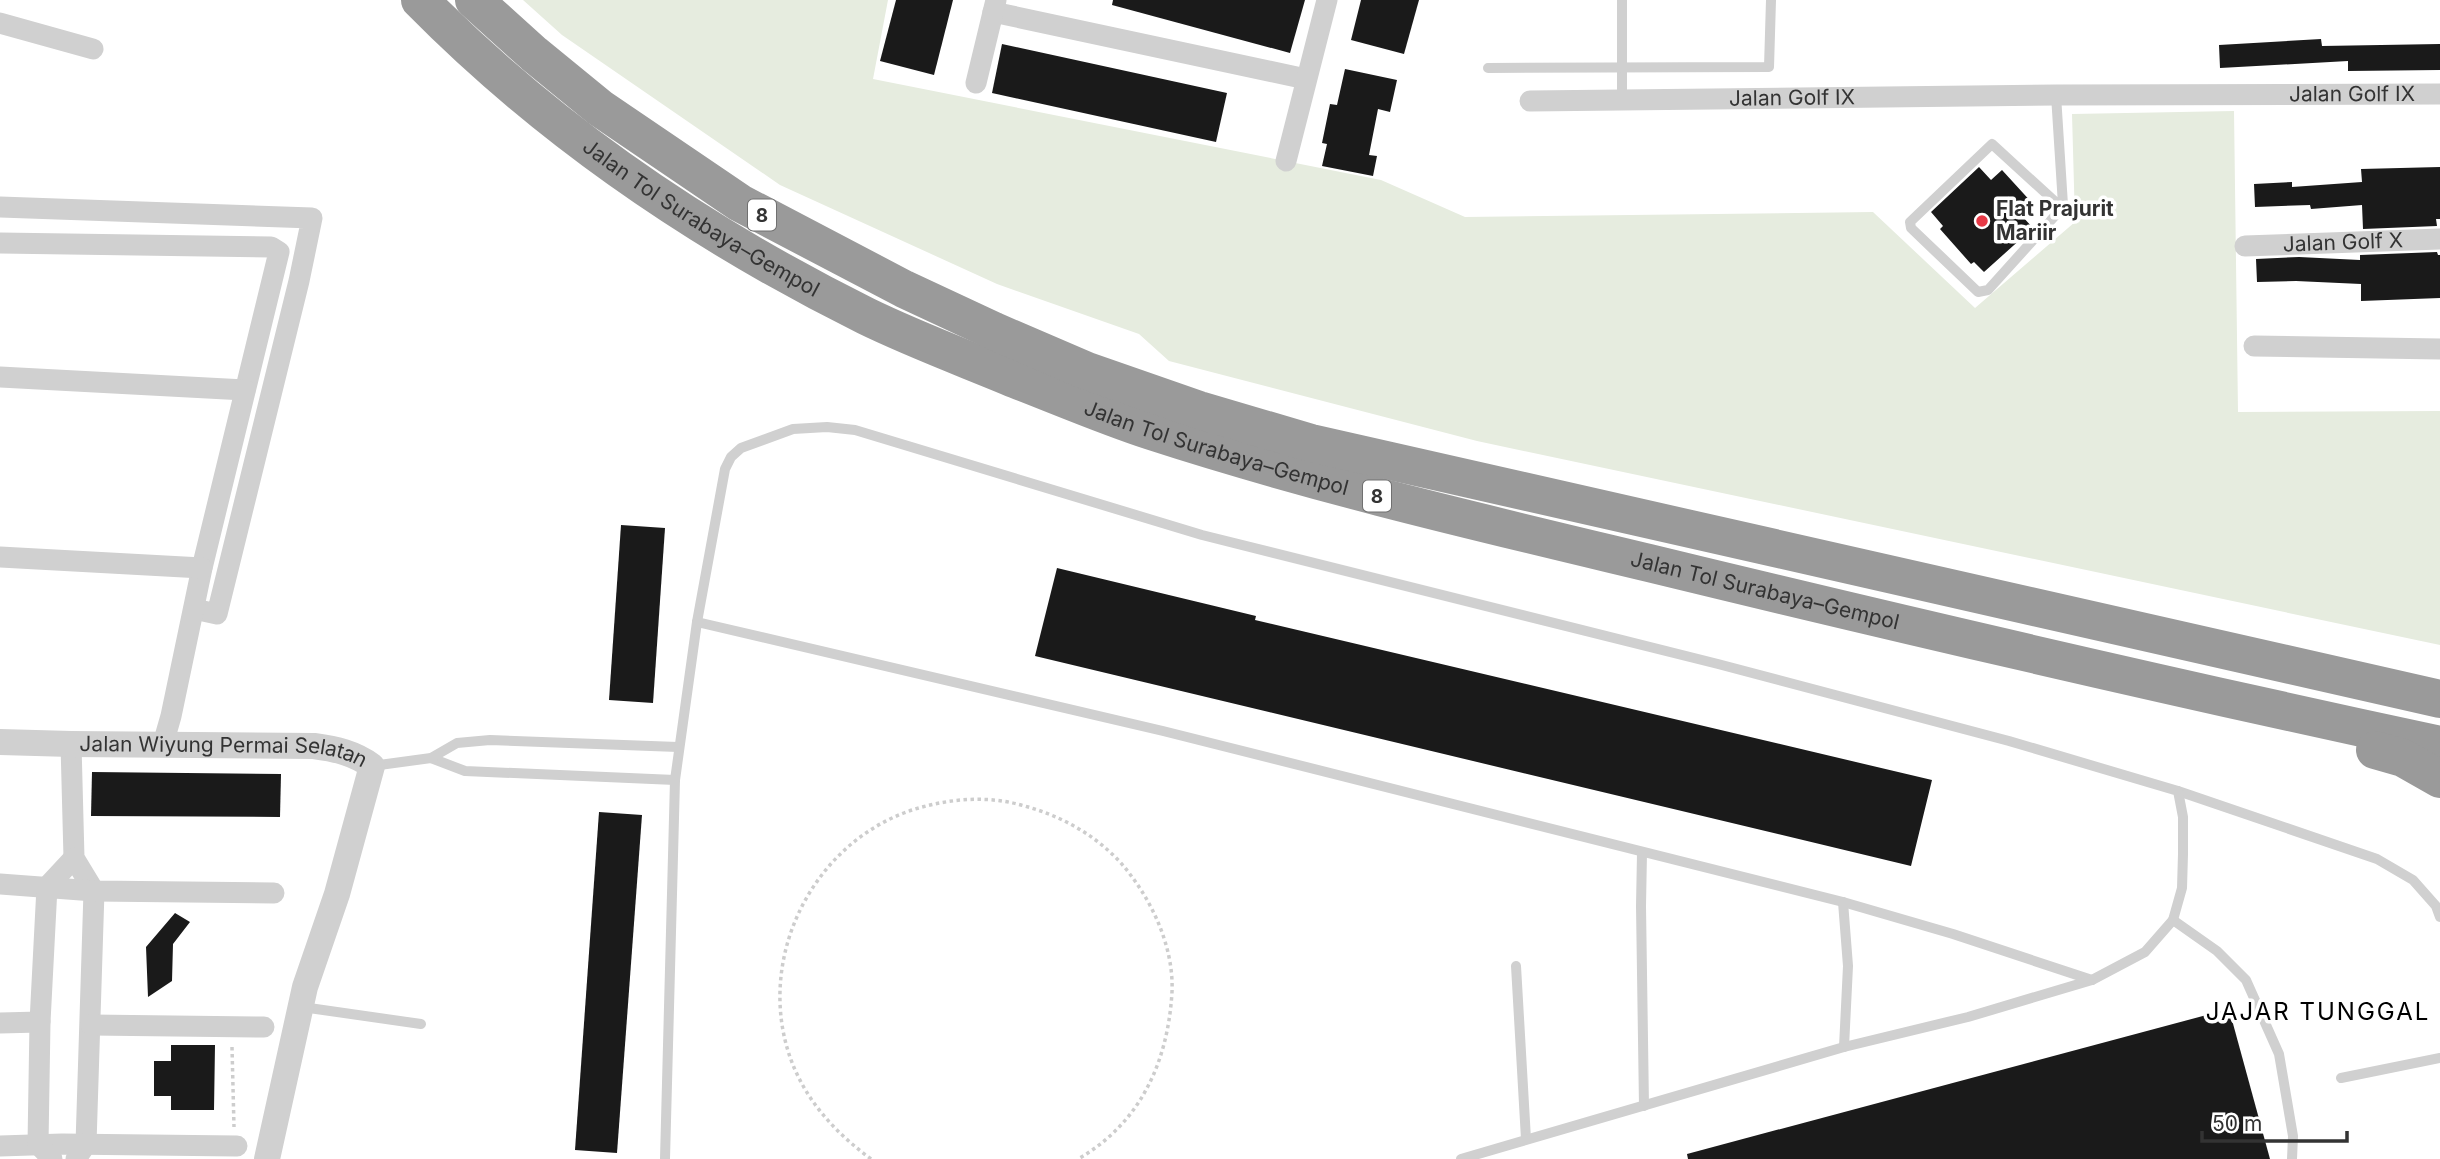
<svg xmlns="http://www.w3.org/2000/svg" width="2440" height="1159" font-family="Inter,sans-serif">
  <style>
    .green { fill: #e6ecdf }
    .building { fill: #1a1a1a }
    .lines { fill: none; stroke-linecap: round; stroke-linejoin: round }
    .path { stroke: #cdcdcd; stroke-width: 3.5; stroke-dasharray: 3.5 3.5; stroke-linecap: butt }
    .service { stroke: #d0d0d0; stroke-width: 10 }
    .minor { stroke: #d0d0d0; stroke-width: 21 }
    .tertiary { stroke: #d0d0d0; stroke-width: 26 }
    .motorway { stroke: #9a9a9a; stroke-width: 38 }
    .poi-dot { fill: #e63946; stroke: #fff; stroke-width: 2.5 }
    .labels { text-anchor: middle; stroke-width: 7; stroke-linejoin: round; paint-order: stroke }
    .shield { fill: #fff; stroke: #707070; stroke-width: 2 }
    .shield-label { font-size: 19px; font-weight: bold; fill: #333 }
    .street-label { font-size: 21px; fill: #333; stroke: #fff }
    .poi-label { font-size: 21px; font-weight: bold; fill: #333; stroke: #fff; text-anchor: start }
    .quarter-label { font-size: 24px; letter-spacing: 2px; fill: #000; stroke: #fff }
  </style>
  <rect width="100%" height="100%" fill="#fff"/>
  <path class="green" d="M523,0H888L873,79L1381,180L1465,217L1873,212L1975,308L2075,222L2072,114L2234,111L2238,412L2440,411V645L1477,441L1169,361L1139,334L997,284L780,185L562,35Z"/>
  <g class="building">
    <path d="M896,0H953L934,75L880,61Z"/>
    <path d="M1113,0H1305L1290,53L1112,5Z"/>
    <path d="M1361,0H1419L1404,54L1351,40Z"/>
    <path d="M2321,39L2322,46L2440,44V70L2348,71V61L2220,68L2219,45Z"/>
    <path d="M1002,44L1227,93L1216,142L992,93Z"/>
    <path d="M1345,69L1397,80L1390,112L1378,109L1369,155L1377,156L1373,176L1322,166L1327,144L1322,143L1330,104L1337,105Z"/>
    <path d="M1979,167L1991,180L2002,170L2034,205L2022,216L2033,228L1984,272L1974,262L1971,264L1940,229L1943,226L1931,212Z"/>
    <path d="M2440,167V219H2436L2437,226L2363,229L2362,205L2311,209L2310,205L2255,207L2254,184L2292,182V187L2362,182L2361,169Z"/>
    <path d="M2437,252L2438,255H2440V298L2361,301V284L2296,281L2257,282L2256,259L2299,257L2360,260V255Z"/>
    <path d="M621,525L665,528L653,703L609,700Z"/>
    <path d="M1057,568L1256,616L1255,620L1932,780L1911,866L1035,656Z"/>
    <path d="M92,772L281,774L280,817L91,816Z"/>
    <path d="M599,812L642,815L617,1153L575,1150Z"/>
    <path d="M175,913L190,922L173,944L172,981L148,997L146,947Z"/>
    <path d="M2229,1009L2270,1159H1688L1687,1154Z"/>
    <path d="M171,1045H215L214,1110H171V1096H154V1061H171Z"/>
  </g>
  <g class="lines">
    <g class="path">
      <path d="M232,1047L234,1127"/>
      <path d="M871,1159C840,1136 813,1109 796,1072C750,970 807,845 912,810C947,799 985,795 1021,805C1059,815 1093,833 1120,862C1150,896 1174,945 1172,992C1168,1061 1141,1123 1078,1159"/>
    </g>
    <g class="service">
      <path d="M1622,0V100"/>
      <path d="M1488,68L1769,67L1771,0"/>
      <path d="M2056,95L2063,205L2062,208L1988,290L1978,292L1911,228L1910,222L1992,144L2062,208"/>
      <path d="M697,622L1163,731L1843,902L1953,934L2092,980"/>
      <path d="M431,758L465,771L675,780"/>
      <path d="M372,766L431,758L457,743L490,740L678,747"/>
      <path d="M2178,791L2377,859L2413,880L2436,906L2440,917"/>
      <path d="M1642,853L1641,906L1644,1106"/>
      <path d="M1843,902L1848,966L1844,1047"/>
      <path d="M2173,920L2217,951L2246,980L2279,1054L2293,1136L2292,1159"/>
      <path d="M1516,966L1526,1139"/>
      <path d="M302,1007L421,1024"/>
      <path d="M2341,1078L2440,1058"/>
      <path d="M665,1159L675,780L697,622L725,469L731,457L741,448L793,429L827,427L855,430L1202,535L1718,664L2009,741L2178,791L2183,817V854L2182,888L2173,920L2145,952L2092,980L1968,1017L1844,1047L1461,1159"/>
    </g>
    <g class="minor">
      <path d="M993,12L1306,79"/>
      <path d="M0,23L93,49"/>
      <path d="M976,83L996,0"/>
      <path id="s1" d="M1530,101L2056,95L2440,94"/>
      <path d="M1286,161L1327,0"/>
      <path d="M0,207L312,218L299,281L217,614L194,609"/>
      <path d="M0,243L271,247L279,252L202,568L171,716L163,744"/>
      <path id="s2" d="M2245,246L2440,239"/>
      <path d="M2254,346L2440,349"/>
      <path d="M0,377L245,390"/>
      <path d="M0,557L202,568"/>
      <path d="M71,744L74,858L94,891L86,1144L76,1159"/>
      <path d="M0,884L94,891L274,893"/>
      <path d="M0,1023L40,1022"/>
      <path d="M91,1025L264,1027"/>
      <path d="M0,1146L62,1144L237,1146"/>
      <path d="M52,1159L38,1144L40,1022L47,887L74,858"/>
    </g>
    <path class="tertiary" id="s3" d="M0,742L71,744L314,746C336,749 354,753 372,766L337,894L305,987L267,1159"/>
    <g class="motorway">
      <path id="s4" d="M420,0C548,130 703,235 866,316C915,340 967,359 1017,380C1061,397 1105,416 1151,431C1314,484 1482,523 1649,563C1912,627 2175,688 2440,745"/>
      <path d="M474,0L534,54L600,108L740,203L904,289L994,331L1087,371L1199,410L1311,443L2440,699"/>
      <path d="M2375,750L2403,758L2440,779"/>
    </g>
  </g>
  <circle class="poi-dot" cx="1982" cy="221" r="7"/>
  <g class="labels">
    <g class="shield">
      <rect x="748" y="199.5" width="28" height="31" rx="5"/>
      <rect x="1363" y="480.5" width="28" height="31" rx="5"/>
    </g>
    <g class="shield-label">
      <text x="762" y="222">8</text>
      <text x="1377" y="503">8</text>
    </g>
    <g class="street-label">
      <text dy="7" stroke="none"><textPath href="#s1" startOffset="822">Jalan Golf IX</textPath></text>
      <text dy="7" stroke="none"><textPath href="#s1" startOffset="262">Jalan Golf IX</textPath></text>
      <text dy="7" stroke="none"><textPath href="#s4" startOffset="357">Jalan Tol Surabaya–Gempol</textPath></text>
      <text dy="7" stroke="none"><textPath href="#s2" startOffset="98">Jalan Golf X</textPath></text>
      <text dy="7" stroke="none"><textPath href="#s4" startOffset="924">Jalan Tol Surabaya–Gempol</textPath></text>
      <text dy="7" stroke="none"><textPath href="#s4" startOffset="1491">Jalan Tol Surabaya–Gempol</textPath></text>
      <text dy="7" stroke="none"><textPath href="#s3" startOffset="224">Jalan Wiyung Permai Selatan</textPath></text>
    </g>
    <g class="poi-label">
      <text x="1996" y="216">Flat Prajurit<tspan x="1996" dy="24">Mariir</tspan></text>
    </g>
    <g class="quarter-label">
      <text x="2318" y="1020">JAJAR TUNGGAL</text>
    </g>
  </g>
  <path d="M2202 1131v10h145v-10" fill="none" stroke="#333333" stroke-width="3.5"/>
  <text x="2212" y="1131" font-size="21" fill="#333333" stroke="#ffffff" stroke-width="5" paint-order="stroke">50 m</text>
</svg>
